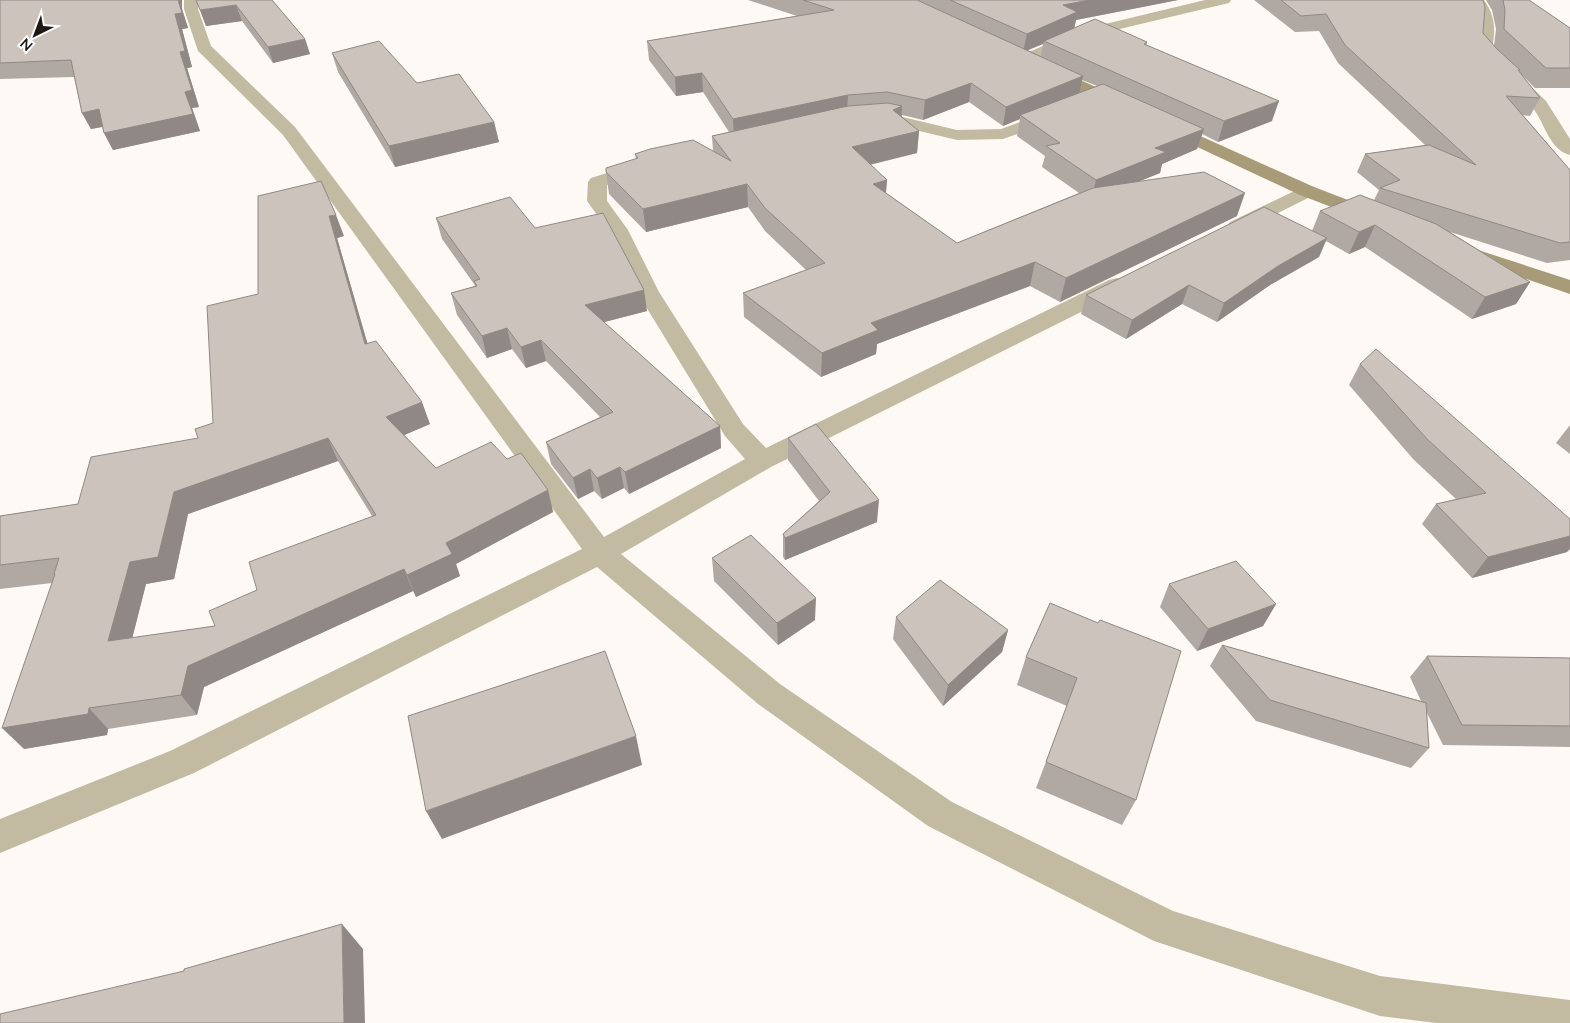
<svg xmlns="http://www.w3.org/2000/svg" width="1570" height="1023" font-family="Lato,sans-serif">
  <style>
    .lines { fill: none; stroke-linecap: round; stroke-linejoin: round }
    .street { fill: #c2bba2; fill-rule: evenodd }
    .secondary { fill: #a79c77; fill-rule: evenodd }
    .wall { fill: #b0a8a3; fill-rule: evenodd }
    .shaded-wall { fill: #908884 }
    .building { fill: #cdc3bd; stroke: #908884; fill-rule: evenodd }
  </style>
  <rect width="100%" height="100%" fill="#fff9f5"/>
  <g class="lines">
    <g class="street">
      <path d="M184,0H198V9L211,46L295,127L604,537L745,459L725,436L637,292L608,230L587,201L588,182L591,178L642,162L649,164L651,168L649,172L607,185V201L628,230L659,292L743,424L766,448L1109,280L1117,278L1125,280L1128,285L1125,290L771,467L621,554L780,684L952,802L1173,911L1380,976L1570,1000V1023H1436L1380,1016L1154,941L928,826L758,704L597,567L194,773L0,853V819L170,751L582,549L283,135L198,51L184,9Z"/>
      <path d="M1205,0H1231L1229,3L1086,37L1030,63H1018L1016,60L1018,57L1076,31Z"/>
      <path d="M1469,0H1484C1495,15 1496,30 1492,49L1546,101L1570,139V155C1550,150 1545,125 1535,111C1519,87 1492,73 1476,49C1481,30 1480,16 1469,0Z"/>
      <path d="M1053,110L1059,111L1062,115L1059,119L1003,139L957,140L886,123H868L865,119L868,115L886,113L957,130L1001,129Z"/>
      <path d="M1307,185L1314,187L1317,191L1314,195L1244,230L1237,232L1230,230L1227,226L1230,222Z"/>
    </g>
    <g class="secondary">
      <path d="M1047,65L1127,101L1130,105L1127,109L1121,110L1115,109L1041,73L1039,70L1041,67Z"/>
      <path d="M1167,121L1314,187L1382,213L1385,217L1382,221L1375,223L1368,221L1300,195L1161,130L1158,126L1161,122Z"/>
      <path d="M1469,247L1570,280V294L1462,257L1459,253L1462,249Z"/>
    </g>
  </g>
  <g class="wall">
    <path d="M0,0H182V9L188,28L182,29L192,67L187,68L199,107L192,108L200,131L113,150L104,133L102,127L91,129L82,113L74,77L0,79Z"/>
    <path d="M272,0L305,39L310,54L273,63L242,21L206,26L200,10Z"/>
    <path d="M748,0H1178L1076,20L1074,28L1147,42V45L1272,121L1218,142L1202,134L1197,149L1162,164L1160,173L1139,181L1237,216L1060,302L1030,286L877,344L876,354L821,377L744,317L743,293L806,270L765,231L748,207L646,232L609,194L606,172L636,159L635,154L713,151L712,136L729,132L703,92L676,96L649,60L647,41L797,16ZM1043,44L1041,56L1028,50ZM1082,80L1097,86L1079,93ZM969,102L1003,126L1020,119L1017,136L1045,156L1042,167L1079,193L957,243L886,193L887,180L870,165L917,153L919,131L902,117V115L923,120Z"/>
    <path d="M1254,0H1483V33L1494,46L1496,29L1492,10L1486,0H1529L1570,28V88H1535L1522,75L1540,98L1530,116L1523,115L1570,170V260L1547,263L1450,232L1530,282L1516,304L1472,319L1365,247L1349,254L1326,241L1319,257L1270,285L1217,322L1182,304L1126,339L1081,314L1086,295L1312,231L1320,211L1374,200L1379,190L1357,172L1365,154L1425,145L1338,63L1319,31L1295,32Z"/>
    <path d="M332,53L417,83L494,122L499,142L395,167L338,72Z"/>
    <path d="M258,196L344,236L337,238L367,343L430,424L404,435L436,468L507,459L548,490L553,512L456,564L460,576L416,597L413,591L204,687L197,715L108,729L107,735L24,749L52,583L0,589V516L78,504L198,438L213,423L258,294ZM338,461L372,516L257,590L215,626L132,638L146,584L174,579L188,514Z"/>
    <path d="M436,218L535,228L647,311L604,322L720,426L721,448L629,494L624,488L602,499L594,491L578,499L551,464L546,442L600,417L546,361L526,368L512,349L487,358L457,315L451,293L475,286L474,284L442,239Z"/>
    <path d="M1360,364L1567,552L1472,578L1422,524L1436,504L1456,499L1414,460L1349,385Z"/>
    <path d="M1570,425V454L1556,443Z"/>
    <path d="M788,438L877,522L785,560L783,557V534L819,501L788,460Z"/>
    <path d="M712,558L815,620L778,645L714,581Z"/>
    <path d="M1169,584L1276,604L1263,626L1197,651L1160,607Z"/>
    <path d="M1050,603L1136,800L1122,825L1036,788L1067,706L1017,685L1026,657Z"/>
    <path d="M896,617L1008,630L1002,652L943,706L893,639Z"/>
    <path d="M1222,645L1421,701L1410,677L1427,656L1570,658V747L1443,745L1427,713L1429,748L1411,768L1256,721L1210,666Z"/>
  </g>
  <g class="shaded-wall">
    <path d="M178,0H182V9L188,28L182,29L192,67L187,68L199,107L192,108L200,131L113,150L104,133L185,92L175,14Z"/>
    <path d="M1090,0H1178L1076,20L1074,30L1044,41L1043,44L1023,52L1027,34L1063,5Z"/>
    <path d="M236,5L242,21L206,26L200,10Z"/>
    <path d="M305,39L310,54L273,63L268,47Z"/>
    <path d="M702,73L703,92L676,96L675,77Z"/>
    <path d="M1083,76L1079,95L1020,115V119L1003,126L1006,107Z"/>
    <path d="M971,83L969,102L923,120L925,100Z"/>
    <path d="M848,95L847,114L734,139L733,119Z"/>
    <path d="M1279,101L1272,121L1218,142L1224,121Z"/>
    <path d="M902,106L901,128L893,110Z"/>
    <path d="M99,109L107,126L91,129L82,113Z"/>
    <path d="M494,122L499,142L395,167L389,146Z"/>
    <path d="M1204,129L1197,149L1162,164L1160,173L1091,201L1096,180L1155,148Z"/>
    <path d="M919,131L917,153L851,169L852,147Z"/>
    <path d="M887,180L885,203L873,184Z"/>
    <path d="M747,184L748,207L646,232L643,209Z"/>
    <path d="M1245,193L1237,216L1060,302L1066,278Z"/>
    <path d="M336,215L344,236L337,238L374,366L365,344L329,216Z"/>
    <path d="M1375,225L1365,247L1349,254L1359,232Z"/>
    <path d="M1327,238L1319,257L1270,285L1217,322L1224,303L1278,266Z"/>
    <path d="M1035,262L1030,286L877,344L876,354L821,377L822,353L871,323Z"/>
    <path d="M1530,282L1516,304L1472,319L1485,297Z"/>
    <path d="M1189,285L1182,304L1126,339L1132,320Z"/>
    <path d="M644,290L647,311L589,326L585,305Z"/>
    <path d="M507,328L512,349L487,358L482,336Z"/>
    <path d="M541,340L546,361L526,368L521,347Z"/>
    <path d="M422,402L430,424L395,439L386,417Z"/>
    <path d="M720,426L721,448L629,494L625,472Z"/>
    <path d="M328,438L338,461L188,514L174,579L146,584L126,663L108,641L130,562L174,492Z"/>
    <path d="M620,467L624,488L602,499L597,478Z"/>
    <path d="M590,469L594,491L578,499L573,478Z"/>
    <path d="M548,490L553,512L456,564L460,576L416,597L407,575L446,543Z"/>
    <path d="M879,500L877,522L785,560V538Z"/>
    <path d="M1570,536V549L1567,552L1472,578L1488,557Z"/>
    <path d="M404,569L413,591L204,687L197,715L181,695L188,666Z"/>
    <path d="M816,598L815,620L778,645L777,623Z"/>
    <path d="M1276,604L1263,626L1197,651L1208,629Z"/>
    <path d="M1008,630L1002,652L943,706L948,685Z"/>
    <path d="M89,708L108,729L107,735L24,749L2,728Z"/>
    <path d="M636,736L642,765L442,839L426,811Z"/>
    <path d="M342,924L363,949L365,1023H344Z"/>
  </g>
  <g class="building">
    <path d="M0,0H178L182,13L175,14L185,51L180,52L192,90L185,92L193,114L104,133L99,109L82,113L71,60L0,63Z"/>
    <path d="M196,0H272L305,39L268,47L236,5L200,10Z"/>
    <path d="M803,0H917L1083,76L1006,107L971,83L925,100L887,92L848,95L733,119L702,73L675,77L647,41L834,10Z"/>
    <path d="M950,0H1090L1063,5L1077,12L1027,34Z"/>
    <path d="M1281,0H1483L1485,7L1483,33L1497,49L1520,70H1518L1540,98L1506,96L1570,170V242L1560,243L1380,188L1400,180L1365,154L1429,145L1476,165L1345,45L1326,14L1301,16Z"/>
    <path d="M1503,0H1529L1570,28V68H1546L1504,29L1505,10Z"/>
    <path d="M1095,19L1147,42L1144,44L1279,101L1224,121L1044,41Z"/>
    <path d="M379,41L417,83L459,74L494,122L389,146L332,53Z"/>
    <path d="M1103,84L1204,129L1155,148L1166,152L1096,180L1046,146L1060,143L1020,115Z"/>
    <path d="M888,103L902,106L893,110L919,131L852,147L887,180L873,184L957,243L1093,188L1204,172L1245,193L1066,278L1035,262L871,323L878,330L822,353L743,293L825,263L765,208L747,184L643,209L606,172V168L638,158L635,154L650,149L693,140L731,161L712,136L848,106Z"/>
    <path d="M321,181L336,215L329,216L365,344L376,341L422,402L386,417L436,468L491,442L507,459L521,453L548,490L446,543L452,554L407,575L404,569L188,666L181,695L89,708L88,714L2,728L55,574H54L59,558L0,565V516L78,504L91,457L198,438L195,429L213,423L207,306L258,294V196ZM328,438L376,515L249,562L257,590L209,611L215,626L108,641L130,562L158,557L174,492Z"/>
    <path d="M1360,195L1436,224L1530,282L1485,297L1375,225L1359,232L1320,211Z"/>
    <path d="M510,197L535,228L603,213L644,290L585,305L720,426L625,472L620,467L597,478L590,469L573,478L546,442L613,412L541,340L521,347L507,328L482,336L451,293L477,286L474,281L480,279L436,218Z"/>
    <path d="M1264,207L1327,238L1278,266L1224,303L1189,285L1132,320L1086,295Z"/>
    <path d="M1376,349L1570,519V536L1488,557L1436,504L1486,493L1427,439L1360,364Z"/>
    <path d="M816,424L879,500L785,538L783,534L830,492L788,438Z"/>
    <path d="M751,535L816,598L777,623L712,558Z"/>
    <path d="M1236,561L1276,604L1208,629L1169,584Z"/>
    <path d="M940,580L1008,630L948,685L896,617Z"/>
    <path d="M1050,603L1098,623L1100,620L1181,651L1136,800L1046,762L1077,678L1026,657Z"/>
    <path d="M1222,645L1426,703L1429,748L1270,700Z"/>
    <path d="M605,651L636,736L426,811L408,716Z"/>
    <path d="M1427,656L1570,658V726L1462,725Z"/>
    <path d="M342,924L344,1023H0V1014L184,971V969Z"/>
  </g>
  <g transform="translate(35 35) rotate(222)" stroke="#ffffff" stroke-width="4" paint-order="stroke">
  <path d="M0-4L9 19L0 12L-9 19Z" fill="#1b1816"/>
  <text y="-8" font-size="14" font-weight="bold" text-anchor="middle" fill="#1b1816">N</text>
  </g>
</svg>
